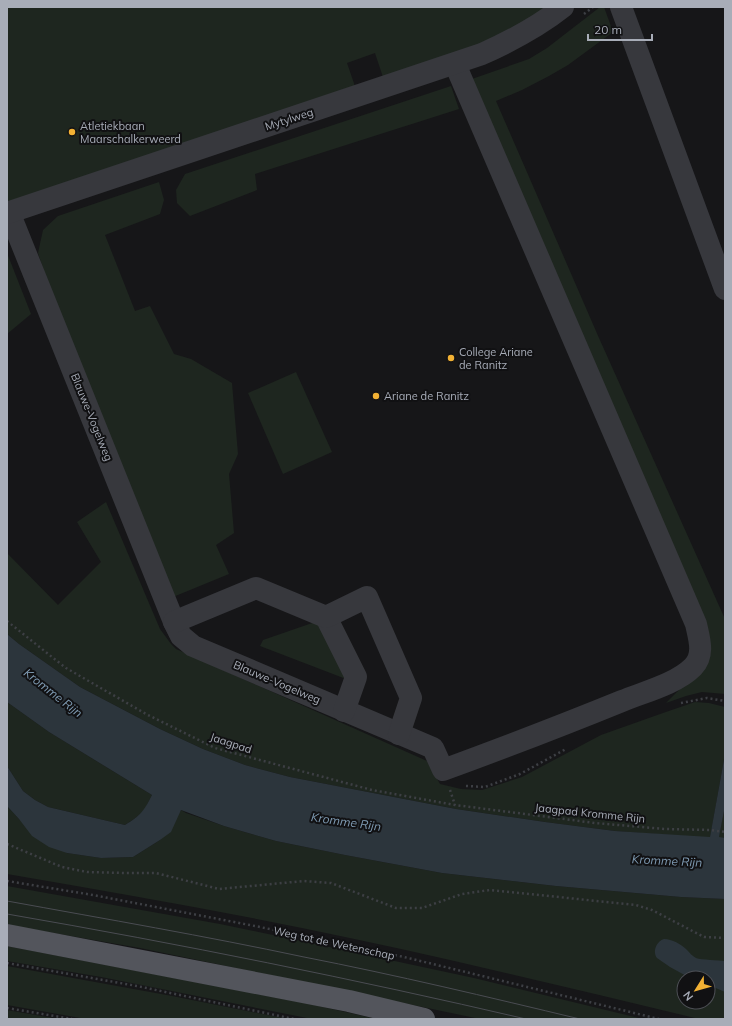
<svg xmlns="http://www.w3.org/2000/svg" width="732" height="1026" font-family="Mulish,sans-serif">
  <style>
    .green { fill: #1e261f; fill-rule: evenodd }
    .water { fill: #2c353c }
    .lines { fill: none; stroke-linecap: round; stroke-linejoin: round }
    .path { stroke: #3d3f44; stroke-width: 2.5; stroke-dasharray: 2 3; stroke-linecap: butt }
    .minor { stroke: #37383d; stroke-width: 22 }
    .major { stroke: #53555c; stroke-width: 22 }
    .tram { stroke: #4a4c52; stroke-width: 1 }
    .poi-dot { fill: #f2b134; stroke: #111113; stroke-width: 1.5 }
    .labels { text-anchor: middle; stroke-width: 4; stroke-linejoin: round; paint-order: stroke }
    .street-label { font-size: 11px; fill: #a8adb8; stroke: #111113 }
    .poi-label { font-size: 11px; fill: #a8adb8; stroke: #111113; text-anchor: start }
    .water-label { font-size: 12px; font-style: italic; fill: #7f9bb3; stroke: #111113 }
  </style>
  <rect width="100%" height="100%" fill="#161618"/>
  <g class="green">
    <path d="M7,7H557L538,21L385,83L375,53L347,63L357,92L7,205Z"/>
    <path d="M600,7H604L613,32L568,65L549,76L522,90L496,101L599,338L725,619V694L702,692L686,696L666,703L695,674L705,660L469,80L529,59L547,48Z"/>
    <path d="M451,86L459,109L255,174L257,190L190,216L177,203L176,190L185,174Z"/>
    <path d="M159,182L164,200L160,214L105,235L135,311L150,306L174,354L191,359L232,383L238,454L229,474L234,533L216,545L229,574L173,597L64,331L38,253L43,230L58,216Z"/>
    <path d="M7,253L31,314L7,334Z"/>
    <path d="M296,372L332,452L283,474L248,393Z"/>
    <path d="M106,502L160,629L171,644L176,649L427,761L440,784L461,789L482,790L522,777L601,735L663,713L695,702L709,703L725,707V754L710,838L615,831L545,822L456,809L290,777L245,765L203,749L160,729L80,687L19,644L7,634V553L58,605L101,562L77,522Z"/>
    <path d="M318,621L346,679L260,646L263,640Z"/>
    <path d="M7,702L49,732L152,795L144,811L134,819L125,825L48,807L35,800L23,791L7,766Z"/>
    <path d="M7,806L19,819L67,853L101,858L133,857L160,840L181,810L186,813L224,826L276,841L345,855L442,873L556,886L681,897L725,899V1019H699C616,999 533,979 450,960C303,926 155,899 7,874ZM684,978H708V1002H684Z"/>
    <path d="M725,806V838H719V836Z"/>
    <path d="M7,886L220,924L306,942L474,978L643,1019H480L140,948L7,925Z"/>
    <path d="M7,946L314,1005L377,1019H312L101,977L7,961Z"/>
    <path d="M7,966L172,996L288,1019H86L7,1005Z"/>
    <path d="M7,1010L59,1019H7Z"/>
  </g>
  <g class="water">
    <path d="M7,634L19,644L80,687L160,729L203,749L245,765L290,777L456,809L545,822L615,831L710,837L725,754V806L719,837L725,838V899L681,897L556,886L442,873L345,855L276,841L224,826L181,810L171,832L160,840L133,857L101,858L67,853L49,847L32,836L19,819L7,806V766L23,791L35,800L48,807L125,825C140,816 144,811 152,795L49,732L7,702Z"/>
    <path d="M664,939C672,939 681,944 687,950C690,953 692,956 696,958C701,960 719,960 725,961V992L711,986L708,987V978H690L670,967L657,958C652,951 657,941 664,939Z"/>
  </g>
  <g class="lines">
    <g class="path">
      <path d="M584,14L593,7"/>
      <path d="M7,621L57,661L66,668L146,714L215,748L372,790L455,805L595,823L665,829L710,830L725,832"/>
      <path d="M681,703L707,698L725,701"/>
      <path d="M466,786L485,787L520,774L566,749"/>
      <path d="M450,790L455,805"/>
      <path d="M7,844L62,867L87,872L124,873H156L219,889L304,881L331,883L396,908H422L462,894L490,890L636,905L652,910L704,937L725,938"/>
      <path d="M7,881L93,895L255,926L404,957L659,1019"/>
      <path d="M7,963L137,986L294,1019"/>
      <path d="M7,1008L72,1019"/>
    </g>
    <g class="minor">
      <path d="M621,7L725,289"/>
      <path d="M9,212L174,622L181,636L193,646L433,748L443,770C503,748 563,725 622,701C644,692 676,684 693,667C705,655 699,638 696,624L455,64"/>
      <path d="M7,213L482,54C511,41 538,27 563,7"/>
      <path d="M326,617L356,677L344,711"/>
      <path d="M174,622L256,588L326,617L367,597L411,698L399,734"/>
    </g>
    <path class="major" d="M7,935L349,1001L424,1019"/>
    <g class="tram">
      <path d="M7,901C106,919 205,936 304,957C396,975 488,997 580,1019"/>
      <path d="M7,914C181,944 354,979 526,1019"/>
    </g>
  </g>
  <g class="poi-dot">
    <circle cx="72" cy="132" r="4"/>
    <circle cx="451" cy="358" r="4"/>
    <circle cx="376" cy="396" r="4"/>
  </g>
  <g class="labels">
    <g class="street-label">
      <text transform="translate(289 119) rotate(-18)" y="4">Mytylweg</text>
      <text transform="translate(92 417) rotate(68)" y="4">Blauwe-Vogelweg</text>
      <text transform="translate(277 682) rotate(23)" y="4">Blauwe-Vogelweg</text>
      <text transform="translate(231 743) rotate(18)" y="4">Jaagpad</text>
      <text transform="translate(590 813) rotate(6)" y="4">Jaagpad Kromme Rijn</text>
      <text transform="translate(334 943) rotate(12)" y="4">Weg tot de Wetenschap</text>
    </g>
    <g class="poi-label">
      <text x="80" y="130">Atletiekbaan<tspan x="80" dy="13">Maarschalkerweerd</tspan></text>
      <text x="459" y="356">College Ariane<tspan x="459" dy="13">de Ranitz</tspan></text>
      <text x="384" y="400">Ariane de Ranitz</text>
    </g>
    <g class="water-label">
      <text transform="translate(53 693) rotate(38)" y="4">Kromme Rijn</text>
      <text transform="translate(346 822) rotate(8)" y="4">Kromme Rijn</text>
      <text transform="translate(667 861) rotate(3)" y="4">Kromme Rijn</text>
    </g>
  </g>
  <rect width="732" height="1026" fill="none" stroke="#a8adb8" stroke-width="16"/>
  <g transform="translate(696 990) rotate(233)"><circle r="19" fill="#111113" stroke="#4d4f55"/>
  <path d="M0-3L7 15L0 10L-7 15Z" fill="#f2b134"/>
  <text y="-6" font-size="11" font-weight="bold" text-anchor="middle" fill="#a8adb8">N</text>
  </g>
  <path d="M588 34v6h64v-6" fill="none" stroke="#a8adb8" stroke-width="2"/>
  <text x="594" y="34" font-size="12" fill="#a8adb8" stroke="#111113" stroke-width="3" paint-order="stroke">20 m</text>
</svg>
